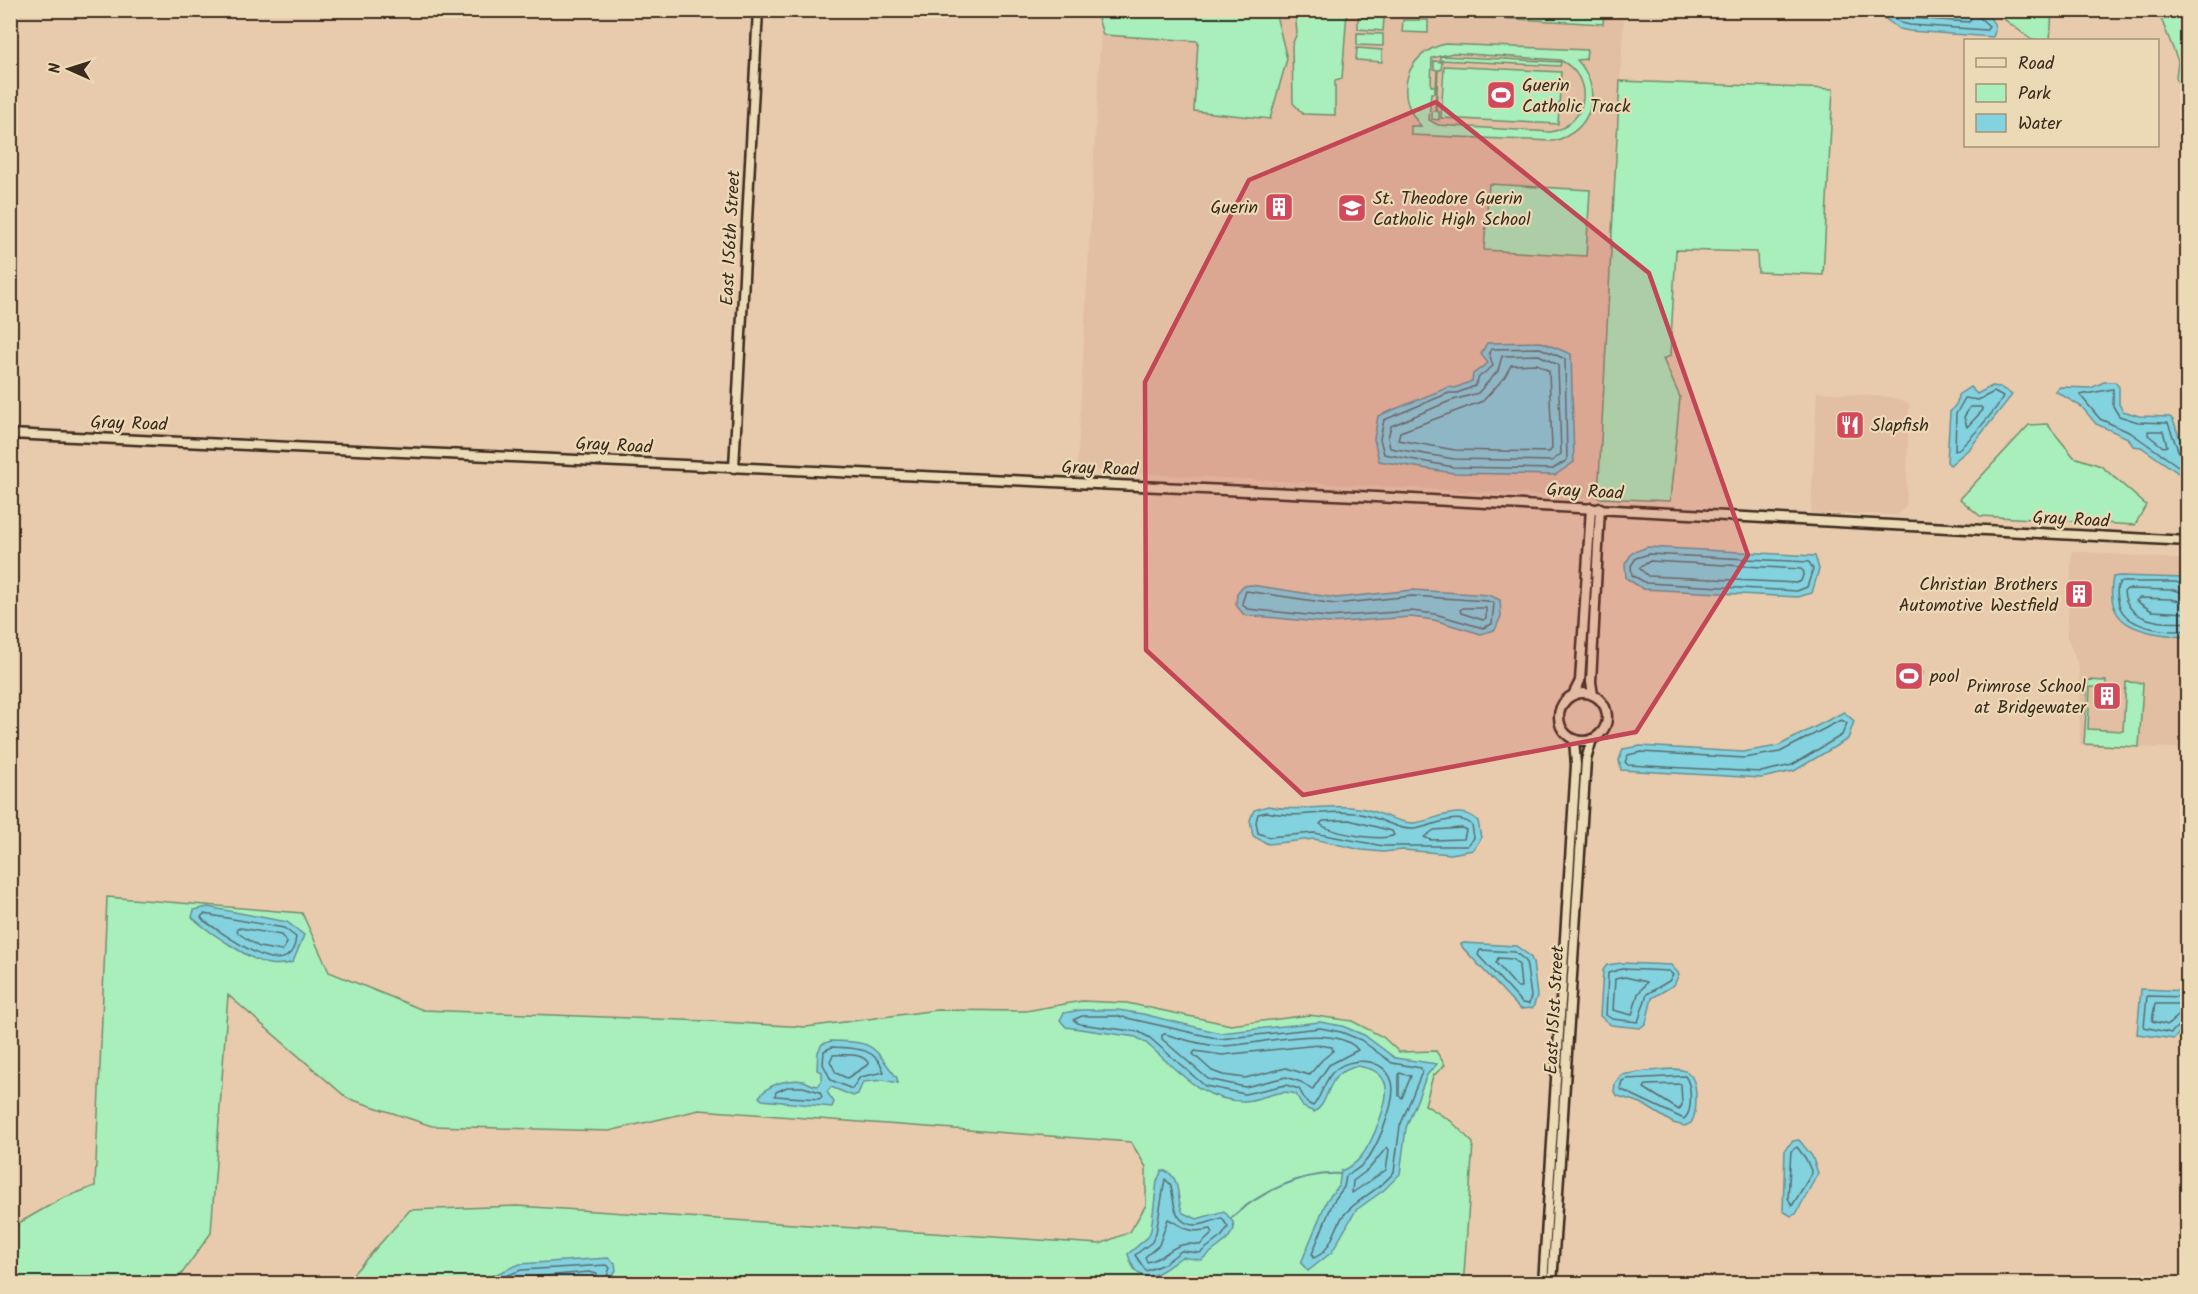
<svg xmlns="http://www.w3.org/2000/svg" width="2198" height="1294" font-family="Kalam,sans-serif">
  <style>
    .built { fill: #e2bea2 }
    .green { fill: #a8efbc; stroke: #728c6d; stroke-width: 1.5; fill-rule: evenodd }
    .water { fill: #83d2e0; stroke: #668f92; stroke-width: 1.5 }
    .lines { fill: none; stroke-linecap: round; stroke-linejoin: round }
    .shore { stroke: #586d6c; stroke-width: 1.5 }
    .stream { stroke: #668f92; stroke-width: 2 }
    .tertiary-casing { stroke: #3b2a1e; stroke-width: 13 }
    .tertiary { stroke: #ecd9b6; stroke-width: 8 }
    .marked { fill: #c24655; fill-opacity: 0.2; stroke: #c24655; stroke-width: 4.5; stroke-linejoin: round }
    .labels { text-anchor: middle; stroke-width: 4.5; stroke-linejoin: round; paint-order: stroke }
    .poi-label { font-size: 18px; fill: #3b2a1e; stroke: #ecd9b6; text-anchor: start }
    .street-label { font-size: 18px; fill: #3b2a1e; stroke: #ecd9b6 }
  </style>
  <rect width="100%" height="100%" fill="#e8cbac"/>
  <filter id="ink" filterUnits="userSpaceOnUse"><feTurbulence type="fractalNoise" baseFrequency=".0167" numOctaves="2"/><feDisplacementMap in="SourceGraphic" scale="12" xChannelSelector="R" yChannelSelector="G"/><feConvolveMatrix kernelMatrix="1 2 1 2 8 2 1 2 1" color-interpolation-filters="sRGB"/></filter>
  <g filter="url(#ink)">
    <g class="built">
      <path d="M1102,11H1624L1598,498L1077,470Z"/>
      <path d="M1817,392L1889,397L1909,403L1906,506L1898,515L1811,513Z"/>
      <path d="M2072,551L2187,560V748L2080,746L2079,667L2067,637Z"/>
    </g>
    <g class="green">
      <path d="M1096,11H1275L1287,59L1270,119L1194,111L1198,41L1103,35Z"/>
      <path d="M1295,11H1347L1342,79L1335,81V115L1303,114L1293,103L1292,45L1297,33Z"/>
      <path d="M1403,11H1428V17L1403,16Z"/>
      <path d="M1482,11V10L1604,11L1603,24L1482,17Z"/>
      <path d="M1993,11H2052L2050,40H2032Z"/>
      <path d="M2158,11H2187V110L2176,77L2178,61Z"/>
      <path d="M1358,17L1384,18L1383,31L1358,29Z"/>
      <path d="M1403,20H1428V33L1402,32Z"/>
      <path d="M1357,33L1383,34V46L1357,45Z"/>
      <path d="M1445,44L1587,50L1586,59L1577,60C1604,89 1593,132 1553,141L1411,135V126H1421C1393,96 1405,53 1445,44ZM1453,53L1560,60C1595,77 1589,124 1551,132L1438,125L1429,120L1431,93H1435V86H1431L1432,58Z"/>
      <path d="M1357,48L1382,50V62L1356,60Z"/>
      <path d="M1440,56L1561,62L1560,66L1440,60Z"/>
      <path d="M1434,61L1442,62L1441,70H1438L1436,111L1439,112V120L1432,119V111H1435L1437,70L1434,69Z"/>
      <path d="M1444,66L1561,72L1558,124L1441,118Z"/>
      <path d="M1620,81L1833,89L1823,275L1758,272L1757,252L1676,250L1670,356L1663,359L1680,397L1670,501L1598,498Z"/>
      <path d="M1489,184L1590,190L1586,256L1484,250Z"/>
      <path d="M2047,424L2074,457L2101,466L2146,505L2135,525L1980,516L1960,499L2029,425Z"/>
      <path d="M2088,680L2106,681V688L2090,687L2088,729L2123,731L2126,682L2143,683L2139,747L2084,744Z"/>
      <path d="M107,897L302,913L329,972L423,1010L707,1021L806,1027L937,1010L1026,1011L1082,1001L1127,1003L1231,1025L1309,1015L1352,1021L1383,1037L1399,1052L1436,1051L1445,1065L1433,1076L1425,1105L1451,1121L1473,1143L1464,1274L1458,1283H345L410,1210L517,1206L1100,1244L1130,1232L1146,1205V1167L1131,1142L699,1110L609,1131L432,1126L347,1098L228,995L211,1233L175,1283H11L10,1228L61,1199L95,1186Z"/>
    </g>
    <g class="water">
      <path d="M1875,11H1982C1991,19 1999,24 1993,37L1910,31L1899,29Z"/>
      <path d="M1541,342L1571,354L1574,462L1555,475L1453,473L1379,461L1374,439L1378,416L1449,387L1455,388L1472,381L1473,374L1488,363L1481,354L1487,343Z"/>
      <path d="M2104,382H2115L2119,387V404L2123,411L2139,416L2170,417L2173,420L2187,458V479L2141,447L2133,446L2128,438L2096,424L2082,407L2055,391L2060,387L2091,388Z"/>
      <path d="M1992,386L2000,387L2012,395L1970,448L1950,465L1947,462L1950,412L1957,403L1958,395L1970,387L1977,394Z"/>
      <path d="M1647,547L1815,556L1819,569L1812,593L1798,597L1643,589L1626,578L1625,564L1632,553Z"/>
      <path d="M2120,576L2184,578L2187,635L2182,637C2143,632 2103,629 2113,577Z"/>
      <path d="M1251,585L1336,598L1413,590L1489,595L1500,600L1501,616L1495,630L1481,634L1434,620L1411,617L1328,623L1244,615L1236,605L1237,593L1243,586Z"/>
      <path d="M1910,667L1923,672L1922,676L1913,675L1912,684L1904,682L1907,669Z"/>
      <path d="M1844,712L1854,721L1848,739L1794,771L1761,778L1621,770L1619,760L1623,749L1640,746L1743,752L1778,746Z"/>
      <path d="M1268,806C1299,813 1328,803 1359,808C1377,810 1394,822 1412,823C1431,823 1460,802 1478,821L1481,838L1473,850L1451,854L1403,850L1383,852L1362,850L1314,839L1268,844L1253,836L1250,820L1254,810Z"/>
      <path d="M208,907L287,922L304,935L293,962C285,965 277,965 269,964C253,962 204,929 192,917L194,910Z"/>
      <path d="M1464,943L1516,946L1530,956L1533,962L1537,996L1533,1008L1520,1009L1463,948L1461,944Z"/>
      <path d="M1622,963L1671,965L1679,974L1674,985L1652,998L1646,1023L1640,1028L1611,1025L1600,1016L1603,970L1607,965Z"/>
      <path d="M2141,989L2187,991V1024L2174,1039L2137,1034Z"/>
      <path d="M1081,1010H1118L1143,1014L1220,1033L1320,1022L1342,1026L1364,1035L1395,1058L1437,1064L1427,1075L1406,1128L1400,1174L1384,1190L1356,1210L1332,1252L1308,1271L1301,1263L1327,1200L1339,1185L1341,1171C1348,1168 1355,1164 1360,1158C1371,1145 1393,1096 1384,1081C1379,1070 1368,1068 1357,1066C1351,1068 1343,1071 1338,1075C1327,1085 1327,1105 1314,1112L1303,1107L1296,1094C1278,1088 1263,1100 1245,1101C1201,1102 1177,1069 1146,1043L1136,1037L1066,1027L1060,1020L1064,1013Z"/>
      <path d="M831,1041C875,1042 871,1044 897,1078L898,1083L884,1080L863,1082L858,1094L853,1096L831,1087L827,1092L834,1102L832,1107L762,1100L759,1097C768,1084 789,1078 804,1081C809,1083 812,1086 818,1086L822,1080V1072L817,1070L818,1052L822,1044Z"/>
      <path d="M1646,1071C1672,1070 1695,1060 1696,1095C1696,1105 1696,1115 1691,1123L1685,1126L1673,1123L1641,1103L1618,1096L1614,1092L1615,1083L1621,1075Z"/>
      <path d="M1799,1140L1812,1156L1818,1173L1796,1214L1791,1216L1783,1211L1785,1149L1793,1141Z"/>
      <path d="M1162,1170C1183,1175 1175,1199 1183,1213L1197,1219L1224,1211L1233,1222L1234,1229L1227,1240L1201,1260L1182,1257C1161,1271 1139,1294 1128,1254L1148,1237L1151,1230L1157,1181Z"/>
      <path d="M608,1258L615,1263L616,1270L608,1283H475L520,1264Z"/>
    </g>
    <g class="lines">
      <g class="shore">
        <path d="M1883,10L1901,23L1910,25L1987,30L1989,26L1979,17L1978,10"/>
        <path d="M1895,10L1911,18L1969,22L1971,19L1970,10"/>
        <path d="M1540,348L1565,359L1567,460L1553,469L1453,467L1384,454L1380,439L1384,420L1449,393H1457L1475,386L1479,377L1493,366L1489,353L1491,349Z"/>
        <path d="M1539,355L1558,365L1561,454L1552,461L1454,459L1390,448L1388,438L1391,426L1450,401L1478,393L1498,371L1502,356Z"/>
        <path d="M1537,364L1549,371L1552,449L1549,452L1455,450L1398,440L1400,432L1483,401L1504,378L1511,365Z"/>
        <path d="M1994,392L2003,397C1999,406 1963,449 1955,451L1956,414L1965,398L1978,400Z"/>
        <path d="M1970,407H1981L1983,410L1967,427L1964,417Z"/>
        <path d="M2148,431H2163L2167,446L2163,447L2148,435Z"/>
        <path d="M2188,457L2179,453L2168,423L2138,422L2119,416L2113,406V389L2080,395L2100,419L2131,433L2188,473"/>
        <path d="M1649,554L1809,562L1813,569L1807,587L1797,591L1646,583L1632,575L1631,566L1636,558Z"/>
        <path d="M1650,561L1801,569L1804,572L1801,581L1796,583L1648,576L1639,568Z"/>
        <path d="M2188,587L2176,582H2120C2116,587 2117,592 2118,600C2121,628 2166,633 2188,630"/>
        <path d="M1246,591L1335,604L1412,596L1487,601L1494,603L1492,624L1483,628L1435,614L1411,611L1328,617L1247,609L1242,603Z"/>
        <path d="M2188,594L2174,590L2127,589L2124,592C2127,622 2163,624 2188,622"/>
        <path d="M2188,603L2171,599L2139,598L2136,601L2152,611L2188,613"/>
        <path d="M1463,608H1486V618L1483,620L1461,613L1460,610Z"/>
        <path d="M1841,720L1847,723L1842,735L1792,765L1761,772L1628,765L1625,762L1628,755L1641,752L1744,758L1780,752Z"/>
        <path d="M1267,812C1301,820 1332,807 1365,815C1380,818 1398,830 1414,829C1432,827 1456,811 1472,825L1474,838L1467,846H1383L1314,833L1269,837L1258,833L1256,822L1258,814Z"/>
        <path d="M1349,820L1392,831L1394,835C1382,842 1331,833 1320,824L1323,821Z"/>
        <path d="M1462,828L1466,830L1464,839L1431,840L1424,837L1434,830Z"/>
        <path d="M204,914L284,928L296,937C291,989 225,933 204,921L201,917Z"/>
        <path d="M240,928L281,935L287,943L282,951L259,947L238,933L237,929Z"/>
        <path d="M1480,950L1515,952L1526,961L1531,996L1529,1004L1522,1003L1478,955Z"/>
        <path d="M1498,958L1513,959L1519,965L1521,987H1517L1496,963Z"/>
        <path d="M1622,969L1669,971L1673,975L1669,981L1647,994L1638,1022L1612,1019L1606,1015L1608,973Z"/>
        <path d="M1625,977L1647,982L1638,994L1632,1015L1613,1010L1615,979Z"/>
        <path d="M2188,997L2147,996L2144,1027L2171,1033L2182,1022L2188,1021"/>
        <path d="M2188,1004H2155L2152,1021L2168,1025L2179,1015L2188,1013"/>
        <path d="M1118,1016L1220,1039L1320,1028L1341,1032L1361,1040L1392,1063L1421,1068L1422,1072L1400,1126L1394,1172C1381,1190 1357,1198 1343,1216C1334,1229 1331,1253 1313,1258L1312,1254L1333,1202L1344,1187L1346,1176C1352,1172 1359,1169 1364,1163C1377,1149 1397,1101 1392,1082C1385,1057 1350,1056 1334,1071C1324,1080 1322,1096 1313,1106L1307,1103L1299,1089L1286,1085L1245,1094L1205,1086L1150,1038L1139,1032L1080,1024L1073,1020L1082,1016Z"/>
        <path d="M1165,1034C1182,1039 1201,1045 1219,1046C1251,1047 1336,1021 1358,1050L1329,1065L1312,1090L1301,1082L1286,1077L1245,1087L1208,1079L1162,1039V1035Z"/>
        <path d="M1318,1045L1332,1047L1333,1051L1322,1060L1309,1075L1286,1068L1245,1078L1223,1075L1212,1071L1193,1054L1195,1051L1222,1055Z"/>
        <path d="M832,1047C855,1048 876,1047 884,1072L860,1077L852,1089L831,1080L823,1064L824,1051Z"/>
        <path d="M833,1055C845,1055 863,1052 869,1064L847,1078L836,1073L830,1061Z"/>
        <path d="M1399,1073L1411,1076L1402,1098L1399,1096Z"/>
        <path d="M1685,1076C1692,1085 1693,1112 1684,1119L1620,1089L1622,1081L1627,1079Z"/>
        <path d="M1681,1084L1682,1105L1679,1110L1644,1088L1646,1085Z"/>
        <path d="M787,1087H803L820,1092L822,1097L819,1099L775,1096L776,1092Z"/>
        <path d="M1387,1147L1389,1150L1386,1170L1352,1193L1353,1181L1369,1169Z"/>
        <path d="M1797,1147L1806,1159L1812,1173L1792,1206L1788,1198L1791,1151Z"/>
        <path d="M1165,1179L1171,1185C1174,1202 1173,1226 1198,1225C1206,1224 1214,1220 1222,1218L1228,1227L1222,1236L1200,1253L1181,1251L1164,1264L1146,1271L1135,1255L1152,1242L1156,1233Z"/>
        <path d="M1168,1219C1186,1228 1188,1234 1211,1229L1213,1233L1200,1245C1171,1240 1170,1257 1147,1262L1145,1257L1159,1245Z"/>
        <path d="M487,1284L521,1270L607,1265L610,1268L604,1284"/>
        <path d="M507,1284L522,1278L589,1272L597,1274L596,1284"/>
      </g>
      <path class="stream" d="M1231,1218C1259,1193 1301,1172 1340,1174"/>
      <g class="tertiary-casing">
        <g id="tertiary">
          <path d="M10,434L1357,496L2188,541"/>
          <path d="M734,468L758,10"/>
          <circle cx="1583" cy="717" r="24"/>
          <path d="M1573,695L1580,681L1591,508"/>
          <path d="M1593,695L1591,682L1600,508"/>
          <path d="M1543,1284L1576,765L1574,739"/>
          <path d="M1552,1284L1586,760L1592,739"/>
        </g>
      </g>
      <use href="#tertiary" class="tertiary"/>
    </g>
  </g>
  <path class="marked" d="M1436,102L1649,273L1748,555L1636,732L1303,795L1146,650L1145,382L1249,180Z"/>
  <defs>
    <g id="stadium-square" transform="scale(1.5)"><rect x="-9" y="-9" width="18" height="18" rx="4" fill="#d1495b" stroke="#ecd9b6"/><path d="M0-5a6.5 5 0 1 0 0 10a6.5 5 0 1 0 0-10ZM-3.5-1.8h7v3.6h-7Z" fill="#fff"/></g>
    <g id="building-square" transform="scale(1.5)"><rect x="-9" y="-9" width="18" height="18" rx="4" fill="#d1495b" stroke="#ecd9b6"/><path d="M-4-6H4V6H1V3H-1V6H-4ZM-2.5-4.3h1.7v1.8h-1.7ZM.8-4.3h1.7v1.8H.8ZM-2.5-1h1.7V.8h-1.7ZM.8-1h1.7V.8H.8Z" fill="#fff"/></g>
    <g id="school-square" transform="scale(1.5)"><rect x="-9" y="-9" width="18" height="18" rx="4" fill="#d1495b" stroke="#ecd9b6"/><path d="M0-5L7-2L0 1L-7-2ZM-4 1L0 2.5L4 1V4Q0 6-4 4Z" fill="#fff"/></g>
    <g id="restaurant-square" transform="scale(1.5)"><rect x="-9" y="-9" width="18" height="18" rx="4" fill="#d1495b" stroke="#ecd9b6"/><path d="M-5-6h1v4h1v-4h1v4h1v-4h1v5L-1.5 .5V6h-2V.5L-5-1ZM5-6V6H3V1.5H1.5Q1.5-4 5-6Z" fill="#fff"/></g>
  </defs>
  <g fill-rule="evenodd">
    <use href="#stadium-square" x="1501" y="95"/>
    <use href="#building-square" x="1279" y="207"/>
    <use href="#school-square" x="1352" y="208"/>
    <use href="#restaurant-square" x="1850" y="425"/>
    <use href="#building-square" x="2079" y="594"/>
    <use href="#stadium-square" x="1909" y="676"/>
    <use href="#building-square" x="2107" y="696"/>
  </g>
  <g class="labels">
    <g class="poi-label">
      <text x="1522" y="91">Guerin<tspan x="1522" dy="21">Catholic Track</tspan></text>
      <text x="1373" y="204">St. Theodore Guerin<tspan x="1373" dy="21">Catholic High School</tspan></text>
      <text x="1258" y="213" text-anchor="end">Guerin</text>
      <text x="1871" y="431">Slapfish</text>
      <text x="2058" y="590" text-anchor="end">Christian Brothers<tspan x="2058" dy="21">Automotive Westfield</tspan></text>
      <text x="1930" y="682">pool</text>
      <text x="2086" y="692" text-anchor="end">Primrose School<tspan x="2086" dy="21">at Bridgewater</tspan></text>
    </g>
    <g class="street-label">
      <text transform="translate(730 238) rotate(-87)" y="6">East 156th Street</text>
      <text transform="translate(129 423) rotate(2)" y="6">Gray Road</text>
      <text transform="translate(614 445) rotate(3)" y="6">Gray Road</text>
      <text transform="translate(1100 468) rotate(2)" y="6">Gray Road</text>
      <text transform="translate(1585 491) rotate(3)" y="6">Gray Road</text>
      <text transform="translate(2071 519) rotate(3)" y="6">Gray Road</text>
      <text transform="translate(1554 1010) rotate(-87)" y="6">East 151st Street</text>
    </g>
  </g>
  <rect width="2198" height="1294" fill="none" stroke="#ecd9b6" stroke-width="36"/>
  <rect x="18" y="18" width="2162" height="1258" fill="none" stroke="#3b2a1e" stroke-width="2" filter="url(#ink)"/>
  <rect x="1964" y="39" width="195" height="108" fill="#ecd9b6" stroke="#a59379" stroke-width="1.5"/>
  <rect x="1976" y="58" width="30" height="9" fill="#ecd9b6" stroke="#a59379" stroke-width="1.5"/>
  <text x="2018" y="69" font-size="18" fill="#3b2a1e">Road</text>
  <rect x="1976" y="84" width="30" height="18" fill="#a8efbc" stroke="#a59379" stroke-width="1.5"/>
  <text x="2018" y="99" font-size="18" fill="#3b2a1e">Park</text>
  <rect x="1976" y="114" width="30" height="18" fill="#83d2e0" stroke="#a59379" stroke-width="1.5"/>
  <text x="2018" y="129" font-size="18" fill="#3b2a1e">Water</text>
  <g transform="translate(69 69) rotate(273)" stroke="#ecd9b6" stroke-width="4.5" paint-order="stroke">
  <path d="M0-4.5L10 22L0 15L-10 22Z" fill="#3b2a1e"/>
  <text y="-9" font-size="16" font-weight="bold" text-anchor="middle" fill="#3b2a1e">N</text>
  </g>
</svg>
